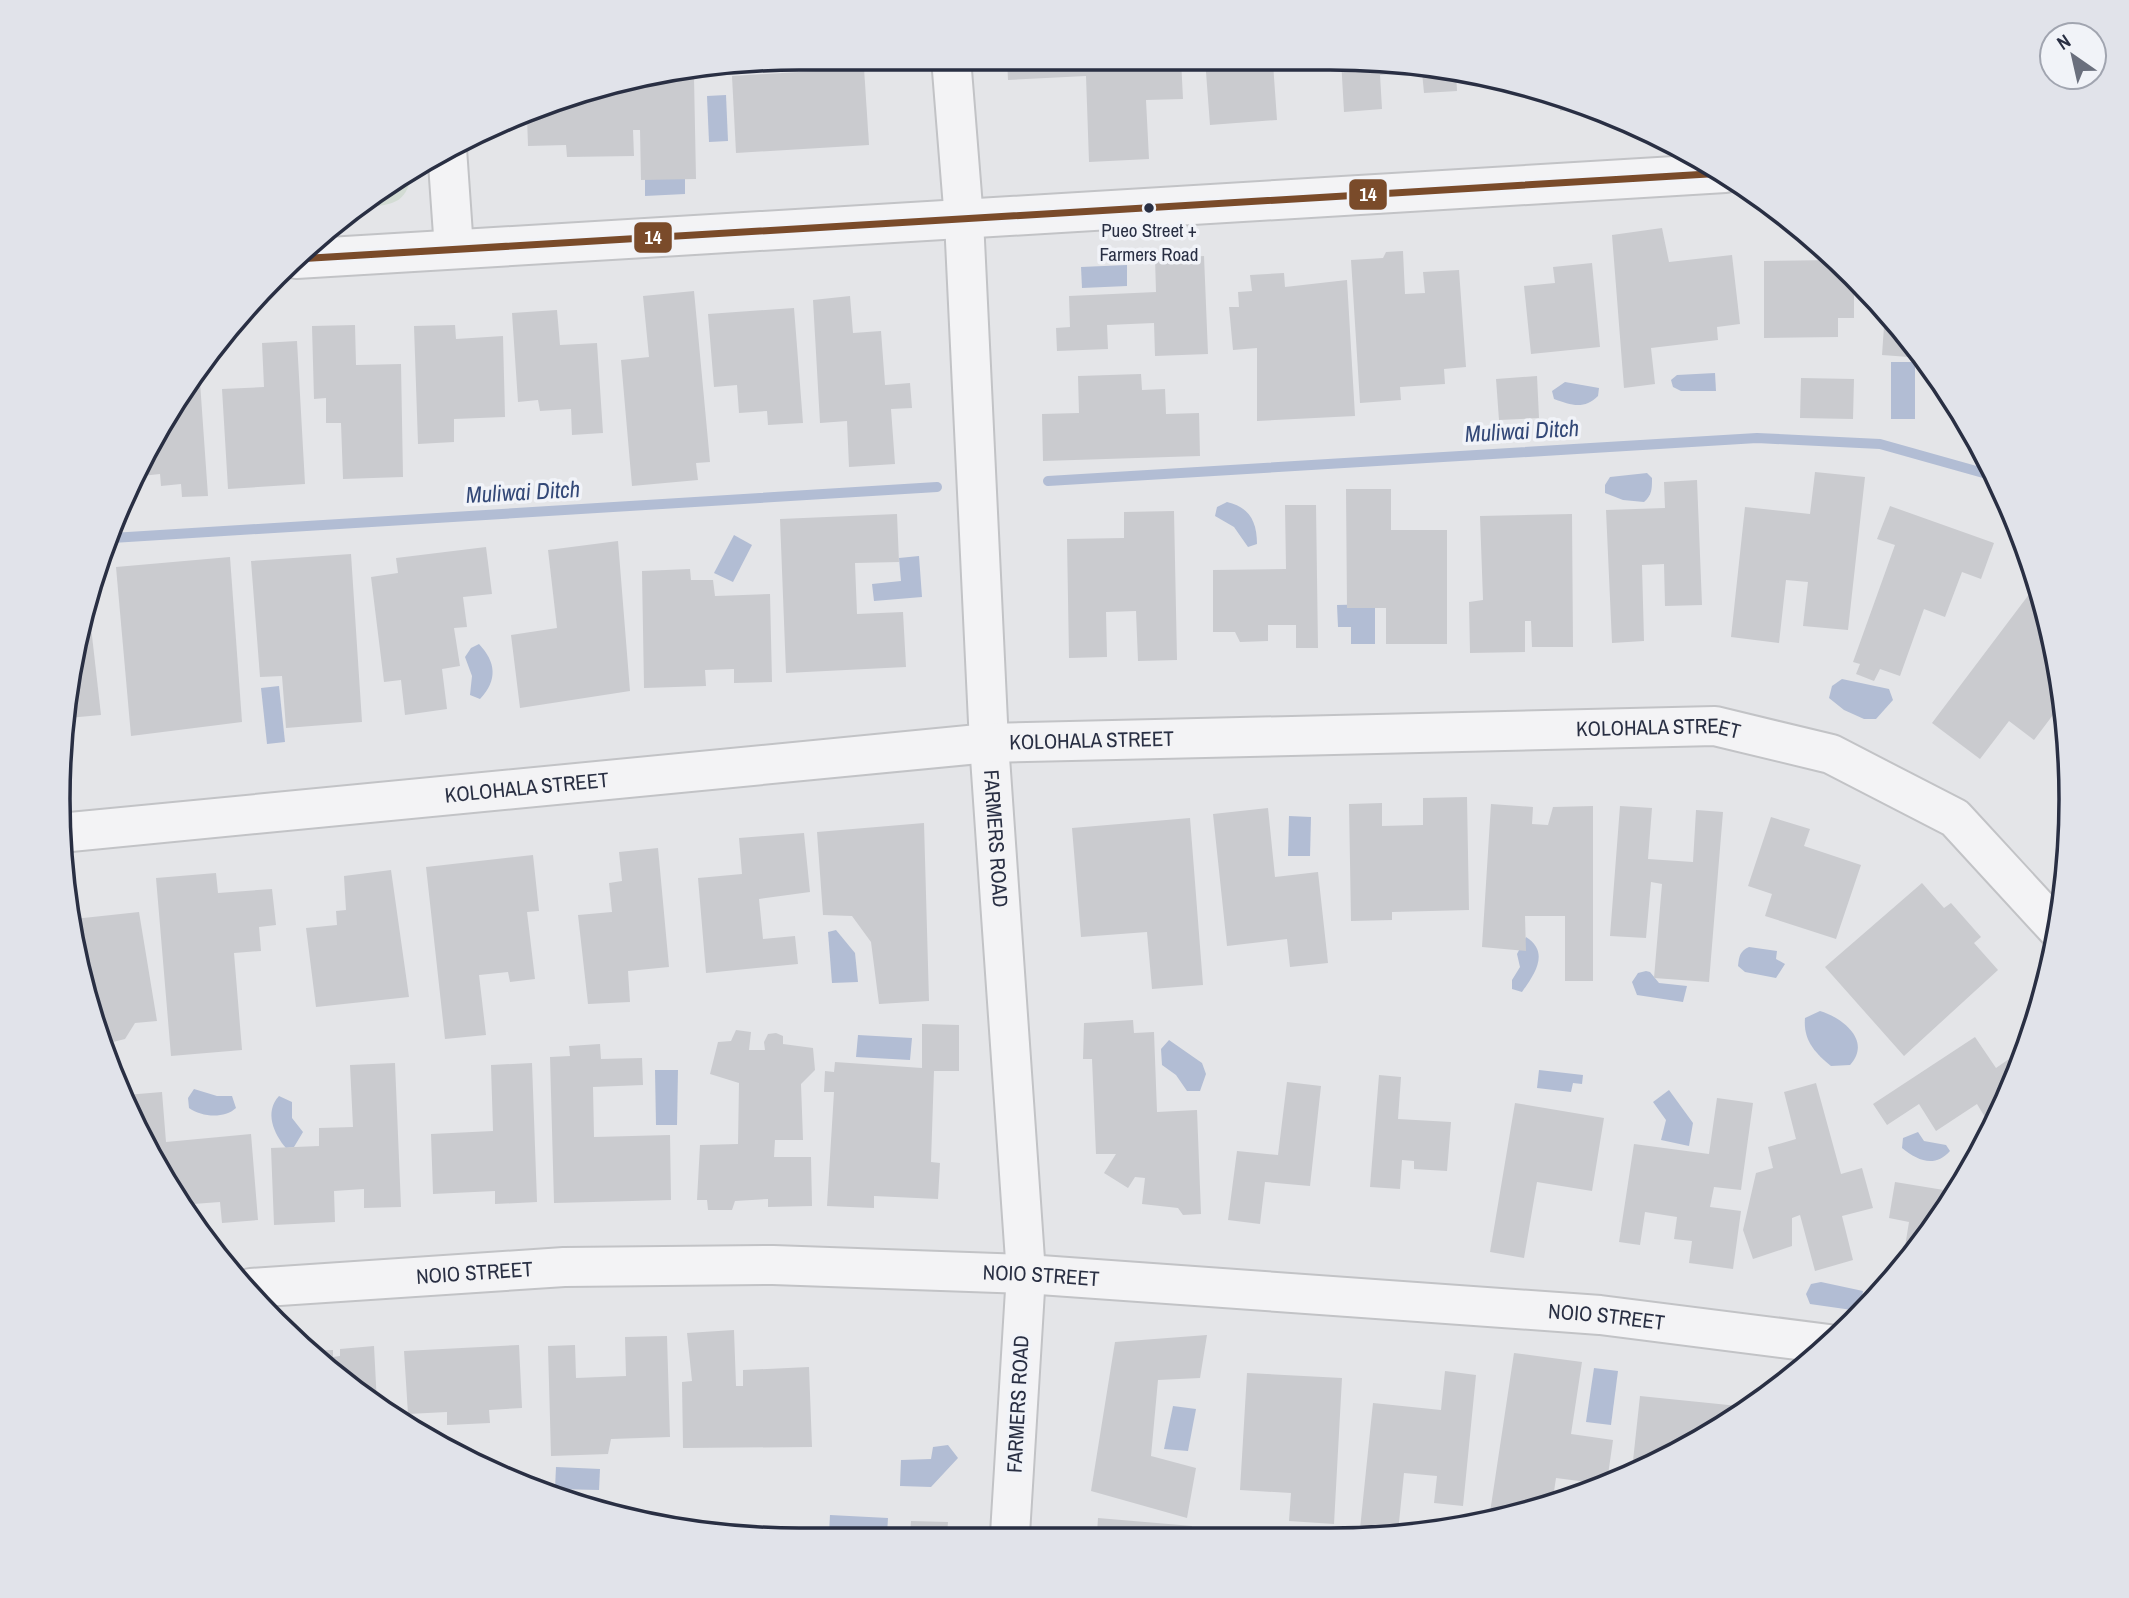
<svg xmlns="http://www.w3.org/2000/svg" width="2129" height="1598" font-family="'Archivo Narrow',sans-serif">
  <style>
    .green { fill: #d3dcd4 }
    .water { fill: #b2bdd4 }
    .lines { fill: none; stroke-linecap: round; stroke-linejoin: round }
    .stream { stroke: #b2bdd4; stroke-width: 10 }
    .building { fill: #cacbcf }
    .street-casing { stroke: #c2c3c6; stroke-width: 42 }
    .street { stroke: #f3f3f5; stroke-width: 38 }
    .bus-1-casing { stroke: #f1f3f8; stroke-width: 12 }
    .bus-1 { stroke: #7a4b2a; stroke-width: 7 }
    .bus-dot { fill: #292f43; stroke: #f1f3f8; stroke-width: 2.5 }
    .labels { text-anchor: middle; stroke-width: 7; stroke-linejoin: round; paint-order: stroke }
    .bus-label { font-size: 19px; fill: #292f43; stroke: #f1f3f8 }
    .street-label { font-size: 21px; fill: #292f43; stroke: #f1f3f8 }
    .water-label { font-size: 23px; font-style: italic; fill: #334877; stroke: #f1f3f8 }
    .rim { fill: none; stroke: #292f43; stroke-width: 3.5 }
    .line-badge { stroke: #f1f3f8; stroke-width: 2.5 }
    .badge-label { font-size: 19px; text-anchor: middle; font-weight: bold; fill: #fff }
  </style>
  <rect width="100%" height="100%" fill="#e4e5e8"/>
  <path class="green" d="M414,168C406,203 397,205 363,207Z"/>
  <g class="water">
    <path d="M726,95L728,141L709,142L707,96Z"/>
    <path d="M685,171V194L645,196V172Z"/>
    <path d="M1127,265V286L1082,288L1081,267Z"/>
    <rect x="1891" y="362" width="24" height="57"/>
    <path d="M1715,373L1716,391H1681L1673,387L1671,380L1677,375Z"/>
    <path d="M1565,382L1599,388L1598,396C1584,410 1571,405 1554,399L1552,391Z"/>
    <path d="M1647,473L1652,478C1652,489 1652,495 1644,502L1623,500L1605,493V485L1610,477Z"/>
    <path d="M1227,502C1249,507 1257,521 1257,544L1248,547L1234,527L1215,516L1217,507Z"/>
    <path d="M734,535L752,545L733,582L714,573Z"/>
    <path d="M919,556L922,597L874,601L872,584L901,581L899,558Z"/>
    <path d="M1375,604V644H1351V627H1338L1337,605Z"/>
    <path d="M479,644C496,662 498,680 480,699L470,695L472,676L465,657L471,648Z"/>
    <path d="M1842,679L1889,689L1893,700L1876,719H1864L1844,710L1829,698L1832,686Z"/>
    <path d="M279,686L285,742L267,744L261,688Z"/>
    <path d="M1289,816L1311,817L1310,856H1288Z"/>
    <path d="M836,930L855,953L858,982L832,983L828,932Z"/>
    <path d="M1526,937C1550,952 1535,974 1522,992L1512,989V980L1520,967L1517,954Z"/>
    <path d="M1749,947L1777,951L1776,959L1785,964L1776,978L1745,972L1738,966C1739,956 1740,951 1749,947Z"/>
    <path d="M1646,971L1650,972L1659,983L1687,986L1683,1002L1637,995L1632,982L1638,973Z"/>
    <path d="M1820,1011C1843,1018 1872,1041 1850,1065L1831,1066C1815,1053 1803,1040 1805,1018Z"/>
    <path d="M858,1035L912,1038L910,1060L856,1057Z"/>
    <path d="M1169,1040L1202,1063L1206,1074L1200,1091H1187L1176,1075L1162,1065L1161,1049Z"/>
    <path d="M655,1070H678L677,1125H656Z"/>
    <path d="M1539,1070L1583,1075L1582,1084L1573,1083L1571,1092L1537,1088Z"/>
    <path d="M194,1089L217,1096H232L236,1108C224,1119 202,1117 189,1108L188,1098Z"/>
    <path d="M1669,1090L1693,1123L1689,1146L1661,1140L1666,1120L1653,1102Z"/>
    <path d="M279,1096L292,1102V1118L303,1132L294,1147L286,1148C274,1134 264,1112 279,1096Z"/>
    <path d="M1918,1132L1924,1141L1946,1145L1950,1151C1935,1168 1918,1161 1902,1148L1903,1138Z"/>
    <path d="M1821,1282L1863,1291L1859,1311L1810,1304L1806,1294L1811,1284Z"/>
    <path d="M1594,1368L1618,1371L1611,1425L1586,1422Z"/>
    <path d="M1173,1406L1196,1409L1188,1451L1164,1449Z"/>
    <path d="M948,1445L958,1458L931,1487L900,1486L901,1460L931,1459L933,1447Z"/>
    <path d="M556,1467L600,1469L599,1490L555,1489Z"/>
    <path d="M830,1515L888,1518L887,1534H829Z"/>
  </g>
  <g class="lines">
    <g class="stream">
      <path d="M1048,481L1757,438L1880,444L1994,476"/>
      <path d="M112,538L937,487"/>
    </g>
  </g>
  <g class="building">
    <path d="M1007,58L1181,59L1183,99L1146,100L1149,159L1089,162L1086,76L1008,80Z"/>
    <path d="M1205,59H1301L1302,61L1273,63L1277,120L1210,125Z"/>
    <path d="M1341,59H1378L1456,72L1457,91L1424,93L1422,72L1380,75L1382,109L1344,112Z"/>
    <path d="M864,68L869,145L736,153L732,76Z"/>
    <path d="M694,77L696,179L641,180L640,130H633L634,156L567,157L566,145L528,146L527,116L607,83Z"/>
    <path d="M1559,97L1588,108L1560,111Z"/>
    <path d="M1662,228L1669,262L1732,255L1740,324L1717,327L1718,340L1651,348L1655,384L1624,388L1612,235Z"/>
    <path d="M1403,251L1405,294L1425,293L1423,272L1459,270L1466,367L1444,369L1445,384L1400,387L1401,400L1360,403L1351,260L1383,258L1386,252Z"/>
    <path d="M1204,256L1208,354L1155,356L1154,323L1107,325L1108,349L1057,351L1056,328L1070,327L1069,296L1156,292L1155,258Z"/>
    <path d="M1836,260L1854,275V318H1838V337L1764,338V261Z"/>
    <path d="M1592,263L1600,347L1531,354L1524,286L1555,283L1553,267Z"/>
    <path d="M1284,273L1285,287L1347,280L1355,416L1257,421V348L1233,350L1229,307H1239L1238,292L1252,291L1250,275Z"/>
    <path d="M694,291L710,462L696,463L698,480L632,486L621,360L649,357L643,296Z"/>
    <path d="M850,296L853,333L881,331L885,385L910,383L912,408L891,409L895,464L849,467L847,421L820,423L813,300Z"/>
    <path d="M794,308L803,423L768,425L767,411L739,413L737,385L714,387L708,314Z"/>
    <path d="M557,310L560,345L597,343L603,433L572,435L571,409L540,411L538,400L518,402L512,313Z"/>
    <path d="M1885,312L1892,321L1922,358L1882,355Z"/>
    <path d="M355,325L356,365L401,364L403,477L343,479L341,423H326V398L314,399L312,326Z"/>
    <path d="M455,325L456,339L503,336L505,417L454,419V442L418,444L414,326Z"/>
    <path d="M297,341L305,484L228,489L222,389L264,387L262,343Z"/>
    <path d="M199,368L208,496L182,497L181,484L161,486L160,474L132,477L183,387Z"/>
    <path d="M1141,374L1142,390L1165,389L1166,414L1199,413L1200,456L1043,461L1042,414L1079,413L1078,376Z"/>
    <path d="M1537,376L1539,418L1499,420L1496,379Z"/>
    <path d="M1801,378L1854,379L1853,419L1800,418Z"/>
    <path d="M1815,472L1865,477L1848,630L1803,626L1808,582L1786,580L1779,643L1731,637L1745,507L1810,514Z"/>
    <path d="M1697,480L1702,605L1665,606L1664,564L1642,565L1644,641L1612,643L1606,510L1665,508L1664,482Z"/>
    <path d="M1346,489H1391V530H1447V644H1386V608H1347Z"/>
    <path d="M1285,505H1316L1318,648H1296V625H1268V641L1240,642L1235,632H1213V570L1286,569Z"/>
    <path d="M1890,506L1994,543L1981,579L1962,572L1945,617L1924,609L1900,676L1880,669L1874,681L1856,674L1860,664L1853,662L1895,545L1877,539Z"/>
    <path d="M1174,511L1177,660L1138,661L1136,611L1106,612L1107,657L1069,658L1067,539L1124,538V512Z"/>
    <path d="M897,514L899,562L855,563L857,614L903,612L906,667L786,673L780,519Z"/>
    <path d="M1572,514L1573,647H1532L1531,621H1525V652L1470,653L1469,602L1483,600L1480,516Z"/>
    <path d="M618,541L630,691L520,708L511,635L557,628L548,550Z"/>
    <path d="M486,547L492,594L463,597L467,627L454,628L460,666L442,669L447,709L405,715L401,680L384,682L371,577L398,573L396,558Z"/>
    <path d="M351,554L362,722L286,728L282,676L260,677L251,561Z"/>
    <path d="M230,557L242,722L131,736L116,567Z"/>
    <path d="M690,569L691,580H713L715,596L770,594L772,682L734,683V669L705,670L706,686L644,688L642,571Z"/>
    <path d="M2036,585L2057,654L2062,703L2034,740L2009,721L1980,759L1932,723Z"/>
    <path d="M91,627L101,715L68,718L72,654L81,629Z"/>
    <path d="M1467,797L1469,910L1392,912V920L1351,921L1349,804L1382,803V826L1423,825V798Z"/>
    <path d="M1491,804L1533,807L1532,824L1548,825L1553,807L1593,806V981H1565V916H1525L1526,951L1482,947Z"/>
    <path d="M1620,806L1652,808L1648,859L1693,862L1696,810L1723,812L1709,982L1654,978L1662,884L1651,882L1646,938L1610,936Z"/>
    <path d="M1268,808L1275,877L1318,872L1328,963L1290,967L1287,939L1227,946L1213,814Z"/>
    <path d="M1771,817L1810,829L1804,846L1861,865L1836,939L1765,916L1772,894L1748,886Z"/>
    <path d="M1190,818L1203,985L1152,989L1147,932L1081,937L1072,828Z"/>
    <path d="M924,823L929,1001L879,1004L871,942L852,916L823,915L817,832Z"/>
    <path d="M804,833L810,892L759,899L763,939L795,936L798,964L706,973L698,878L742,874L739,838Z"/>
    <path d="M658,848L669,967L628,971L630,1002L588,1004L578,915L612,912L609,883L622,881L619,852Z"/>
    <path d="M533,855L539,911L527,912L535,979L510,982L508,972L479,975L486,1035L445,1039L426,867Z"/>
    <path d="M391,870L409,997L316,1007L306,928L337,925L336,911L346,910L344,876Z"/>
    <path d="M216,873L218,893L272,889L276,925L259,927L261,951L234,953L242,1050L171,1056L156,878Z"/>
    <path d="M1922,883L1944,908L1951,903L1981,937L1974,943L1998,970L1904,1056L1825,967Z"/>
    <path d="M139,912L157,1021L135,1023L125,1039L101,1045L74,919Z"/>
    <path d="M1133,1020L1134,1033L1154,1032L1157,1112L1197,1110L1201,1214L1183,1215L1178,1208L1142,1204L1145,1178L1135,1177L1128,1188L1104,1173L1116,1154H1096L1092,1059H1083L1084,1023Z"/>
    <path d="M922,1024L959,1025V1071H934L931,1162L940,1163L938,1199L874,1196V1208L827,1206L834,1092H824L825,1071L834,1072L835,1062L922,1068Z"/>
    <path d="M736,1030L751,1032L749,1050H765L764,1042L768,1034L776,1033L783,1036V1044L813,1048L815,1070L801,1084L803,1140H775L774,1157H811L812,1206L768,1207V1199L735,1201L732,1210H708L707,1200H697L700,1145L738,1144L739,1083L710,1074L718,1042L731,1041Z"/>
    <path d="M1975,1037L1996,1068L2022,1050L2024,1053L2015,1082L1991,1127L1977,1104L1936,1131L1919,1104L1887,1125L1873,1104Z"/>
    <path d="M600,1044L601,1059L642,1058L643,1085L593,1087L594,1137L670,1135L671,1200L554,1203L550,1057L570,1056L569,1046Z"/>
    <path d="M395,1063L401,1207L364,1208V1189L334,1191L335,1222L274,1225L271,1148L319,1146V1128L353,1127L350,1065Z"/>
    <path d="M532,1063L537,1202L495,1204V1191L433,1194L431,1134L493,1131L491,1065Z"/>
    <path d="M1379,1075L1401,1077L1398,1119L1451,1122L1447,1171L1414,1169V1161L1402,1160L1400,1189L1370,1187Z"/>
    <path d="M1287,1082L1321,1086L1310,1186L1265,1182L1260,1224L1228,1220L1237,1151L1278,1155Z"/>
    <path d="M1816,1083L1841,1174L1862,1168L1873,1208L1842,1216L1853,1260L1815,1271L1800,1215L1792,1218V1246L1753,1259L1743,1230L1756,1173L1773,1168L1768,1147L1796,1139L1784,1092Z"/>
    <path d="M162,1092L166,1142L251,1134L258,1220L222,1223L220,1202L180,1205L126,1095Z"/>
    <path d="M1717,1098L1753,1103L1741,1190L1714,1187L1710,1207L1741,1211L1733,1269L1689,1263L1692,1241L1674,1239L1677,1217L1645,1212L1640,1245L1619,1242L1634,1144L1709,1154Z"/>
    <path d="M1515,1103L1604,1118L1592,1191L1537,1182L1524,1258L1490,1252Z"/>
    <path d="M1895,1182L1956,1192L1947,1210L1911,1254L1904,1253L1909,1222L1889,1218Z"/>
    <path d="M734,1330L736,1386H743V1370L809,1367L812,1447L683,1448L682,1382L692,1381L687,1333Z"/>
    <path d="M1207,1335L1200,1378L1158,1380L1151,1456L1196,1468L1187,1518L1091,1491L1115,1342Z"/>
    <path d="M667,1336L670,1437L611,1439L608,1454L551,1456L548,1346L575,1345L576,1378L626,1376L625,1337Z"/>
    <path d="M519,1345L522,1408L489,1410L490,1423L447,1425V1412L408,1414L404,1351Z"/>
    <path d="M374,1346L377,1404L306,1351L333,1350V1357L340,1356V1349Z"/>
    <path d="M1514,1353L1582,1362L1571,1434L1613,1440L1607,1482L1602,1484L1556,1478L1552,1505L1489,1519Z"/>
    <path d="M1445,1371L1476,1375L1463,1506L1434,1503L1437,1476L1404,1473L1398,1532L1360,1529L1373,1403L1441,1410Z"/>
    <path d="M1247,1373L1342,1378L1334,1524L1289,1521L1291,1493L1240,1490Z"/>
    <path d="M1640,1396L1748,1407V1410L1632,1470Z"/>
    <path d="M1098,1518L1192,1526V1534H1097Z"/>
    <path d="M911,1521L948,1522L947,1534H910Z"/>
  </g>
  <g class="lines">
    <g class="street-casing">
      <g id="street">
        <path id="s1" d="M951,58L964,220L989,743L1026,1274L1010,1534"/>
        <path d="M447,149L454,249"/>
        <path d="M296,259L1725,173"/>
        <path id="s2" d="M60,833L989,743L1715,726L1831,754L1955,818L2058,930"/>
        <path id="s3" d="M251,1288L564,1267L773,1265L1026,1274L1600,1315L1829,1344"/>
      </g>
    </g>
    <use href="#street" class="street"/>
    <g class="bus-1-casing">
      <path id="bus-1" d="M296,259L1725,173"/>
    </g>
    <use href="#bus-1" class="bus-1"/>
  </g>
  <circle class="bus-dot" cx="1149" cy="208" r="6"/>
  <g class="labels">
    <g class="bus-label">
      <text x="1149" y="237">Pueo Street +<tspan x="1149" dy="24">Farmers Road</tspan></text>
    </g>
    <g class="street-label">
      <text dy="7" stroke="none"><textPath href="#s2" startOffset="1603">KOLOHALA STREET</textPath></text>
      <text dy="7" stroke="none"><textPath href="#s2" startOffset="1036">KOLOHALA STREET</textPath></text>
      <text dy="7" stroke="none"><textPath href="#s2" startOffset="469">KOLOHALA STREET</textPath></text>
      <text dy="7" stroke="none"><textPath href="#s1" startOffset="782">FARMERS ROAD</textPath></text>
      <text dy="7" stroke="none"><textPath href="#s3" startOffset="224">NOIO STREET</textPath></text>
      <text dy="7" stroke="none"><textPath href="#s3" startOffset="791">NOIO STREET</textPath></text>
      <text dy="7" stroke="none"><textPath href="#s3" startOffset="1358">NOIO STREET</textPath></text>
      <text transform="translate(1018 1404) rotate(-87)" y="7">FARMERS ROAD</text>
    </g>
    <g class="water-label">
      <text transform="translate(1522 431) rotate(-3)" y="8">Muliwai Ditch</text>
      <text transform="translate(523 492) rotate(-3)" y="8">Muliwai Ditch</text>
    </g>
  </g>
  <path d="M0 0H2129V1598H0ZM799 70H1330A729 729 0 0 1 2059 799V799A729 729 0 0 1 1330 1528H799A729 729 0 0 1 70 799V799A729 729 0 0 1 799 70Z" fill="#e1e3ea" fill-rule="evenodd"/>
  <path class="rim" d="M799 70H1330A729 729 0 0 1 2059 799V799A729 729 0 0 1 1330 1528H799A729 729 0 0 1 70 799V799A729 729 0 0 1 799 70Z"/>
  <g class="line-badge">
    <rect x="1348" y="178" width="40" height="33" rx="7" fill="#7a4b2a"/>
    <rect x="633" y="221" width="40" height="33" rx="7" fill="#7a4b2a"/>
  </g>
  <g class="badge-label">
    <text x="1368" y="201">14</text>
    <text x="653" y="244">14</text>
  </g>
  <g transform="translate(2073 56) rotate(326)"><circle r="33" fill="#f1f3f8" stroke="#a1a5b0" stroke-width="2"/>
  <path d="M0-5L12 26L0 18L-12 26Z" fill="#6a6f7d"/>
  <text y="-10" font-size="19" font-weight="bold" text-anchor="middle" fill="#292f43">N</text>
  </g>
</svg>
